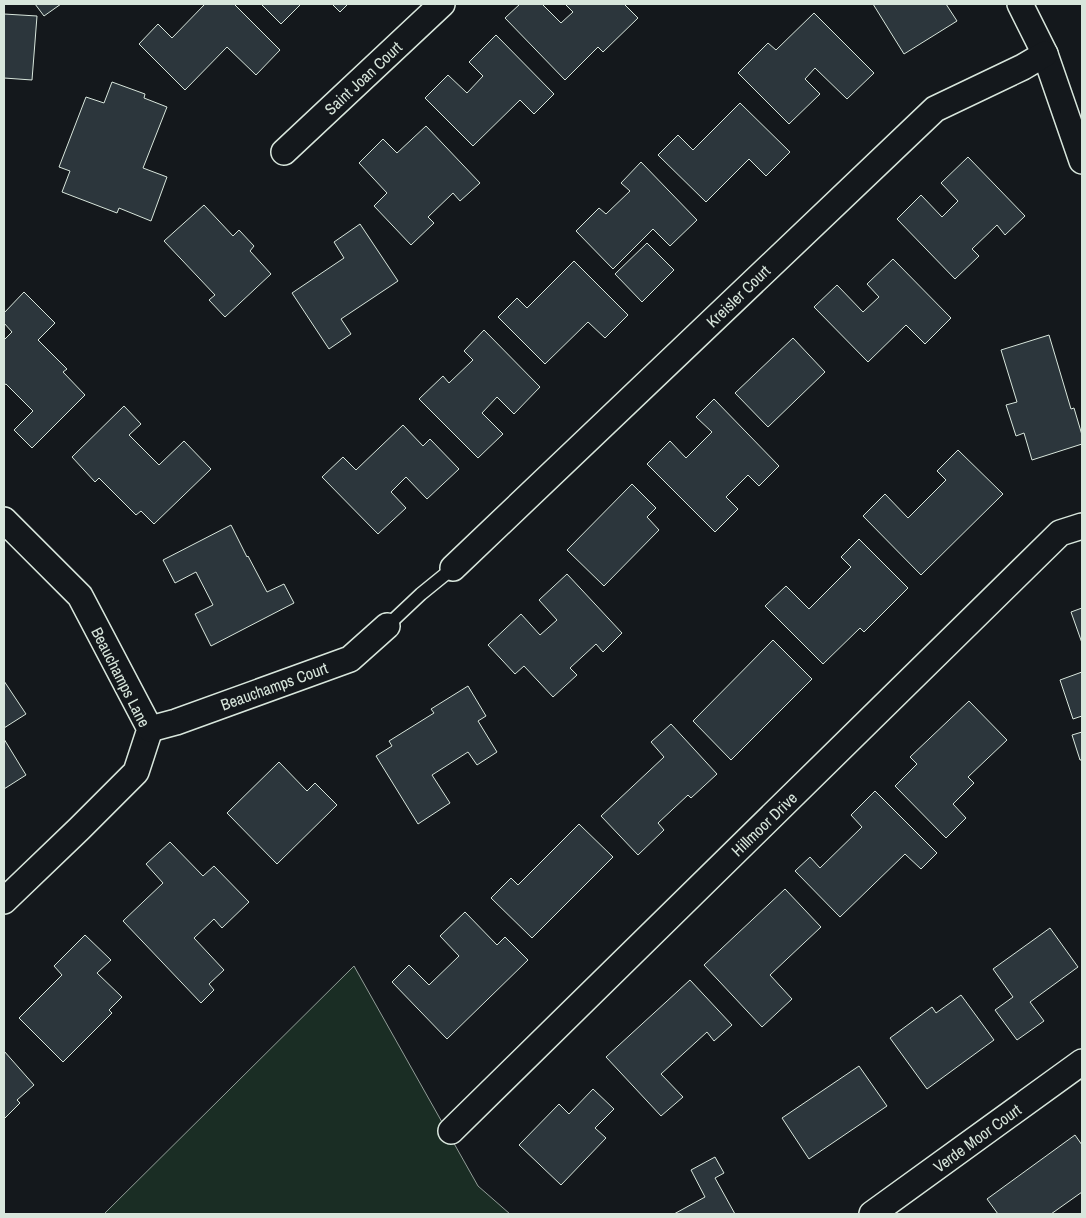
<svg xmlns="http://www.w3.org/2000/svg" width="1086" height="1218" font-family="'Archivo Narrow',sans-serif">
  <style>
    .green { fill: #1a2d24; stroke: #939e99 }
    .building { fill: #2c363c; stroke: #d8e6dc }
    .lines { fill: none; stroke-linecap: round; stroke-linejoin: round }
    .lane-casing { stroke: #d8e6dc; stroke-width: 15 }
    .street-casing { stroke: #d8e6dc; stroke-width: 28 }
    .lane { stroke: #14181c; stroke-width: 12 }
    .street { stroke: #14181c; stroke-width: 25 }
    .labels { text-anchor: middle; stroke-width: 4; stroke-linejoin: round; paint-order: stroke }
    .street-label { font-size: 16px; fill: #d8e6dc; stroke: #14181c }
  </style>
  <rect width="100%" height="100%" fill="#14181c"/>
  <path class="green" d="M354,966L478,1186L510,1214H104Z"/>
  <g class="building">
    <path d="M35,4H61L44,16Z"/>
    <path d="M205,4H234L280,50L256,75L227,47L185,90L139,44L158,24L172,38Z"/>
    <path d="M261,4H301L281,24Z"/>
    <path d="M332,4H348L340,12Z"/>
    <path d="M520,4H542L561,23L573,12L565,4H624L638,18L603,52L598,47L565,80L505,18Z"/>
    <path d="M873,4H946L957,21L904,54Z"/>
    <path d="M814,13L874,73L847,99L815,68L805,79L820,94L789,124L738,73L768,43L776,50Z"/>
    <path d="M4,14L37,16L32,80L4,78Z"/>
    <path d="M496,35L554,94L534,114L520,100L473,146L425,98L448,75L467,93L483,76L469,62Z"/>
    <path d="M112,82L145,94L144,98L167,107L143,168L167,177L151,221L119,208L117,213L62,192L70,171L59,167L86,97L104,103Z"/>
    <path d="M740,103L790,152L766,176L749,159L706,202L658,155L678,135L693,150Z"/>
    <path d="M426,126L480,183L460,201L453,193L428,217L434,223L411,245L374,206L387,193L359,163L383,139L397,153Z"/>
    <path d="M968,157L1025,216L1005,235L997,225L972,249L979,256L955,279L897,219L921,195L942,217L958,201L941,183Z"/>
    <path d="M641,162L697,220L670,246L653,229L613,269L576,231L599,208L606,214L630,191L621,183Z"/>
    <path d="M204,205L233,236L239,230L254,246L250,251L271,274L225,317L209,300L215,295L164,241Z"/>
    <path d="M360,224L398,281L341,319L351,334L329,349L292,293L344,258L334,242Z"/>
    <path d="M647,243L674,270L642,302L615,274Z"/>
    <path d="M893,259L951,318L925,344L906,325L868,362L814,307L837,285L863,312L879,297L867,284Z"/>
    <path d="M574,261L628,315L605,338L588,322L545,364L498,317L517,298L527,308Z"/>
    <path d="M24,292L55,323L38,340L67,369L63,372L85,395L32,448L14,430L33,411L6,384L4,385V340L12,332L4,323V313Z"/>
    <path d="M484,330L540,387L514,414L497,397L482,413L503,434L478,458L419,399L443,376L449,383L473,360L464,351Z"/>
    <path d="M1049,335L1071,409L1074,408L1082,435V444L1032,460L1024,433L1016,436L1006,405L1017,402L1001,350Z"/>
    <path d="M793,338L825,372L768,427L735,393Z"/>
    <path d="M714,399L779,466L759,486L748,475L726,497L738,509L715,532L647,464L670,441L686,458L712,432L696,417Z"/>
    <path d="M124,406L141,424L129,435L159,465L184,441L211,469L154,524L141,511L136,515L99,478L95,482L72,457Z"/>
    <path d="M403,425L423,446L430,439L459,469L427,499L406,477L391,492L406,508L378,534L322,477L343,457L356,470Z"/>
    <path d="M958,450L1003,494L921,575L863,516L885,494L908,518L946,480L937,471Z"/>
    <path d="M632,484L656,508L647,517L659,530L604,586L567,550Z"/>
    <path d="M231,525L247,557L248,556L267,592L284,584L294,603L211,646L195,614L213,605L196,572L175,583L163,560Z"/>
    <path d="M859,539L908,588L864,632L860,628L823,664L765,606L786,586L809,609L851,567L841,557Z"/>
    <path d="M567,574L622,633L603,652L596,644L570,668L577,675L553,697L524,666L515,674L488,645L521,614L540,635L557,620L539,600Z"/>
    <path d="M1082,608V643L1071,612Z"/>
    <path d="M773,640L812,679L731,760L693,721Z"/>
    <path d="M1082,672V716L1073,719L1060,680Z"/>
    <path d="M4,681L26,714L4,728Z"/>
    <path d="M468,686L486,716L478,721L497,752L477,765L468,752L432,775L450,803L418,824L376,756L392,746L389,741L434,713L431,709Z"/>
    <path d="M969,701L1007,740L968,777L974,783L953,804L966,818L946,838L895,786L917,764L910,757Z"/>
    <path d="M671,724L717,774L691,798L688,795L658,823L664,830L638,855L601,816L664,757L651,742Z"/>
    <path d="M1082,732V760H1080L1072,735Z"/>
    <path d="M4,739L26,775L4,789Z"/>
    <path d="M279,762L307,791L315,783L337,805L277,864L227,813Z"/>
    <path d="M875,791L937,853L921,869L905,854L840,917L795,871L810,857L820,868L862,827L851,815Z"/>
    <path d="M579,824L613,857L532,938L491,898L511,878L518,885Z"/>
    <path d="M170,842L203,876L214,866L249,902L222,928L214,919L194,938L224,970L209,984L214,990L201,1003L123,921L163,883L146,864Z"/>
    <path d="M785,889L821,927L770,975L792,999L762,1027L704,965Z"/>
    <path d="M465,912L497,945L505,937L528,960L447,1039L392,982L409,965L429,985L459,956L440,936Z"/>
    <path d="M1050,928L1078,967L1030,1002L1044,1021L1017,1040L995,1010L1013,997L993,969Z"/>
    <path d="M85,935L111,960L97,973L122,997L109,1010L112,1013L63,1062L19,1018L62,975L54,966Z"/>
    <path d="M690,980L732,1025L714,1041L707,1032L661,1074L683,1097L661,1116L606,1057Z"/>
    <path d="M961,995L994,1040L927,1089L890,1038L932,1007L936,1013Z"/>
    <path d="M4,1051L34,1085L17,1100L20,1103L4,1119Z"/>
    <path d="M859,1066L887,1106L809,1159L782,1118Z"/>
    <path d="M593,1089L614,1109L595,1128L606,1138L561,1185L519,1145L559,1104L569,1114Z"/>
    <path d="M1075,1135L1082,1145V1192L1051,1214H998L987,1199Z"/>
    <path d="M715,1157L724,1173L715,1178L735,1214H674L705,1197L691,1170Z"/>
  </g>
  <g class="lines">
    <g class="lane-casing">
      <path id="lane" d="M387,626L421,594L453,568"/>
    </g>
    <g class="street-casing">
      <g id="street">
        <path d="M1020,4L1045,54L1082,161"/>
        <path d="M284,152L442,4"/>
        <path d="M4,520L80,596L150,729L136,772L79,829L4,901"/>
        <path d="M453,568L935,109L1023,67L1045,54"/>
        <path d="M150,729L176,722L350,659L387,626"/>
        <path d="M451,1131L1060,533L1082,526"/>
        <path d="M872,1214L1082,1062"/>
      </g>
    </g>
    <use href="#lane" class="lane"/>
    <use href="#street" class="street"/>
  </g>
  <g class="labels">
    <g class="street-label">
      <text transform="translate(363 78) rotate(-43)" y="6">Saint Joan Court</text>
      <text transform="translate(738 296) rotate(-44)" y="6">Kreisler Court</text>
      <text transform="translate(121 677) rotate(63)" y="6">Beauchamps Lane</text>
      <text transform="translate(274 686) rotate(-20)" y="6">Beauchamps Court</text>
      <text transform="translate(764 824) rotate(-44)" y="6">Hillmoor Drive</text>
      <text transform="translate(977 1138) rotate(-36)" y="6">Verde Moor Court</text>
    </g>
  </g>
  <rect width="1086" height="1218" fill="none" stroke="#d8e6dc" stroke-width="10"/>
</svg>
